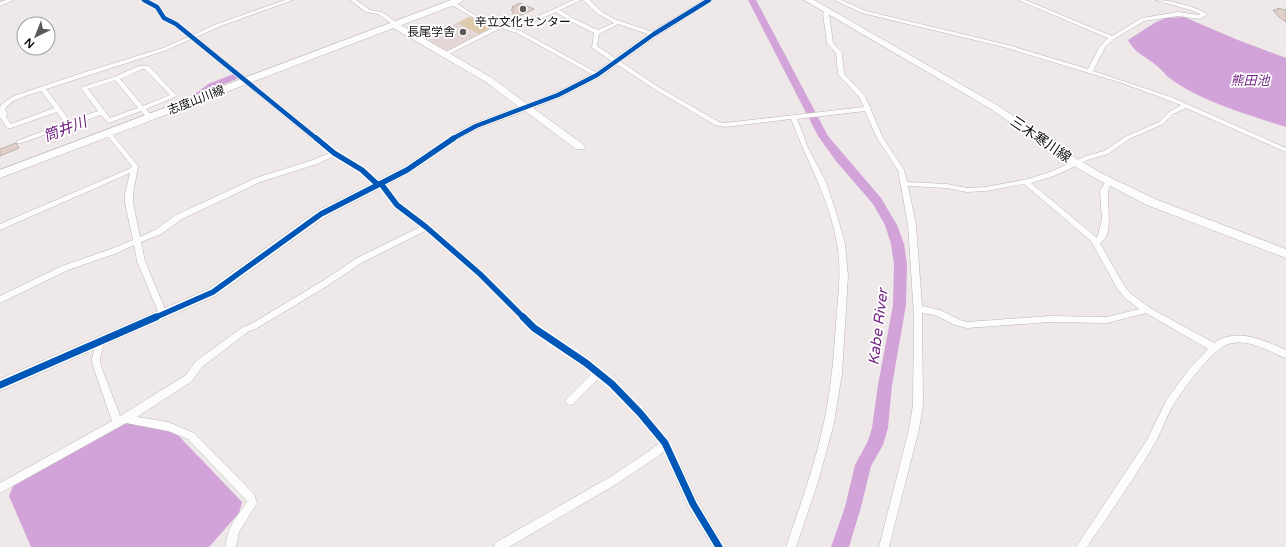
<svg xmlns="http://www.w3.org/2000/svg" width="1286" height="547" font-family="'Varela Round','Noto Sans JP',sans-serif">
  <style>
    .built { fill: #e5d6d6 }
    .green { fill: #decaaa }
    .water { fill: #d1a3d9 }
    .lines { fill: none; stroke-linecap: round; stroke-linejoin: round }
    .river { fill: #d1a3d9; fill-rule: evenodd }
    .building { fill: #e2d0c8; stroke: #b6b1b0 }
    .street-casing { stroke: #bbb5b5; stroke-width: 1 }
    .secondary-casing { stroke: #bbb5b5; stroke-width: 1 }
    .primary-casing { stroke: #bbb5b5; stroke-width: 1 }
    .street { fill: #fdfcfc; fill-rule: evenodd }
    .secondary { fill: #fdfcfc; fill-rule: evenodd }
    .primary { fill: #fdfcfc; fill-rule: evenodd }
    .cycleway-far2-casing { stroke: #fff; stroke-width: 6 }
    .cycleway-far1-casing { stroke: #fff; stroke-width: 8 }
    .cycleway-casing { stroke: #fff; stroke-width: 10 }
    .cycleway-far2 { stroke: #0057b8; stroke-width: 4.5 }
    .cycleway-far1 { stroke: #0057b8; stroke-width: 5.5 }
    .cycleway { stroke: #0057b8; stroke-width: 7 }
    .poi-dot { fill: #5d5858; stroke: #fff; stroke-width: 1.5 }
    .labels { text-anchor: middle; stroke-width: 3.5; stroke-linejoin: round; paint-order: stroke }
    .far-poi-label { font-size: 12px; fill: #0e0a0a; stroke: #fff }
    .far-street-label { font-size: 12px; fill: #0e0a0a; stroke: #fff }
    .far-water-label { font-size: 13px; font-style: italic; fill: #722682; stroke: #fff }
    .street-label { font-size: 14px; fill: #0e0a0a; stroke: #fff }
    .water-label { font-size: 15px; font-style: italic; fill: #722682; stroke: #fff }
  </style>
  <rect width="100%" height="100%" fill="#efe8e8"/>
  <path class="built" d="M471,16L498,26L447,52L423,39Z"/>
  <path class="green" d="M469,17L493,26L479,34L458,23Z"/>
  <g class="water">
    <path d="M1184,17L1238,40L1286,58V127C1249,115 1199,101 1168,77C1164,73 1161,69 1157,66C1146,56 1135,54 1128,40L1156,22L1166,18Z"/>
    <path d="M128,422L176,433L242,502L239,513L209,547H31L9,496L13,486Z"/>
  </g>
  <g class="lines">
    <g class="river">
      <path d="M748,0H756L828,136L881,198L897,225L904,244L907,264L906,305L892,385L888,428L883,445L871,466L861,507L849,547H831L845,507L855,465L868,441L872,428L878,385L893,305L894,264L891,244L885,225L873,204L836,161L818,136Z"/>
      <path d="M236,73L241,76L239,78L214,88L204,96H196L195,94L208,84Z"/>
    </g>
  </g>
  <g class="building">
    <path d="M520,3L534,9L519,16L512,13L514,11L511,10L514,8L512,7Z"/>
    <path d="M1277,8L1286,10V22L1279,17L1273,10H1278Z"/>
    <path d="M16,143L19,148L0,156V149Z"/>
  </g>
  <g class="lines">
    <g class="street-casing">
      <g id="street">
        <path d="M6,0H14L0,6V2Z"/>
        <path d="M141,0H148L159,6L166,17L178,23L193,35L217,24L285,0H293L221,26L196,37L336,152L364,168L378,181L384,183L400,203L429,225L483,272L537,326L589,360L615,381L643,410L668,440L697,500L724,547H713L689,508L664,451L657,457L618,483L509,547H494L495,543L610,477L649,451L659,443C640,420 621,397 599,378L573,404L570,405L567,404L565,401L567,398L592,373L531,330L477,276L425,231L363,262L327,286L257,328L249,331L202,367L192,381L137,417L168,422L194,433L254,494L257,503L239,532L236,547H226C226,529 237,516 247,502L246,500L188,439L168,431L126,423L0,493V483L112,421L93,366L92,359L97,340L100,339L103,340L104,342L100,359L101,366L120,416L186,375L196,361L243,327L251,324L321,282L357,258L420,227L394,207L380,187L374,185L360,172L334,156L317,164L260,182L182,219L161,234L141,242L145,261L167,314L166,316H160L159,314L137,261L134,245L117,253L68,270L0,303V296L62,266L111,249L133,240L125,203V194L130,173L0,230V224L131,168L132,166L106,134V132H110L138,166L133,194V203L140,237L155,230L176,215L256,178L313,160L329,153L191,39L167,50L46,89L70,121L98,111L81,88L82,87L114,77L139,66H149L177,96L146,109L152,117L151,118H147L141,111L109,123L107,122L101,115L21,143H17V141L65,123L57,112L11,128H7L0,117V107L3,103L14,96L79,74L163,48L188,37L174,25L162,19L155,8ZM142,69H145L170,95L143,106L120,79ZM115,80L138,108L110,118L88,89ZM41,91L54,108L11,124L6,117L7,113L5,109C12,98 29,95 41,91Z"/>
        <path d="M350,0H356L370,10L382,12L399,24L394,25L378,14L366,12Z"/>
        <path d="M574,0H581L560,10L574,19L598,30L614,23L598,14L583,0H590L602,12L614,19L656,33L657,34L654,36L618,24L599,34L597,46L660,88L719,122L725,123L864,107L859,97L838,74L836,53L827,43L823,14L826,10H830L831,11L829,14L833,43L842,53L844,74L865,96L883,138L904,170L907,182L947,184L967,188L986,187L1028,179L1050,172L1086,156L1104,151L1125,137L1159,122L1169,112L1181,105L1122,83L1004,47L862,13L834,0H841L866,11L1008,45L1088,69L1100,46L1108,38L1018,0H1025L1112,36L1142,18L1178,12L1199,15L1200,14L1194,11L1155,0C1172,0 1191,6 1206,13V15L1200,19L1178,16L1144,21L1114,39L1105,47L1093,71L1171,97L1286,148V152L1186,108L1173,114L1163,124L1129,139L1108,154L1090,159L1054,176L1031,183L1097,238L1102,220L1100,191L1107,179H1111L1113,181C1111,185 1108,189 1108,192C1107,205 1114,236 1100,243L1123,284L1130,293L1150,308L1214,343C1236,327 1264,340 1286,350V358C1267,351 1249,338 1228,344C1212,350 1183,389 1174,404C1165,418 1161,434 1152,448C1132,482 1109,514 1087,547H1076L1147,440L1167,399L1190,368L1208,349L1146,313L1107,323L1050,322L967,328L955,325L935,315L922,313L923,405L919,429L889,547H879L909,429L913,405L914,315L908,225L898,170L877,138L865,111L797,119L808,148L826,182L836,212L845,244L848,276L842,373L834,423L818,482L796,547H786C800,506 815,465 824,422C831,390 834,356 836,323C838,297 842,271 837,244C830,200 807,161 791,119L725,127L715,125L656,90L592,48L594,33L570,21L556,12L528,24L508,27L521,31L599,74V76H595L517,33L501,28L447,55L442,54L496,26L479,21L450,4V2H454C467,10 486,24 501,24C525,26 552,9 574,0ZM1024,184L1091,241L1117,288L1124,297L1139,309L1107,317L1050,316L967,322L960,320L940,310L922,306L916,225L908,186L947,188L967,192L986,191Z"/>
      </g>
    </g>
    <g class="secondary-casing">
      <g id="secondary">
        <path d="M704,0H713L657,36L600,77L561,97L533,108L584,145L585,147L584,149H576L525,111L479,128L460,138L411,172L325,217L217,295L0,391V379L209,289L317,211L403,168L454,134L473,124L519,107L486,82L395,29L392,24L393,22H399L401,25L492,78L527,104L555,93L594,73L651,32Z"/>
        <path d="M804,0H814L997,105L1075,158L1103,174L1155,199L1286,249V258L1147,205L1095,178L1067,162L991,109Z"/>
      </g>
    </g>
    <g class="primary-casing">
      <path id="primary" d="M451,0H463L462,2L0,178V170Z"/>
    </g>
    <use href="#street" class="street"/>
    <use href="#secondary" class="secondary"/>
    <use href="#primary" class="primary"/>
    <g class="cycleway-far2-casing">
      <g id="cycleway-far2">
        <path d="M144,0L157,7L164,18L176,24L317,139"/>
        <path d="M452,139L476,126L558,95L597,75L654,34L709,0"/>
      </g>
    </g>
    <g class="cycleway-far1-casing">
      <g id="cycleway-far1">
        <path d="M316,138L334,153L362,170L376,183L382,185L397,205L426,227L480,274L524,318"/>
        <path d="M154,318L213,292L321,214L407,170L454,138"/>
      </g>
    </g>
    <g class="cycleway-casing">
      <g id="cycleway">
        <path d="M523,317L534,328L586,363L612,384L640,413L665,443L693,504L719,547"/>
        <path d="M0,385L156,317"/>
      </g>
    </g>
    <use href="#cycleway-far2" class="cycleway-far2"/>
    <use href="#cycleway-far1" class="cycleway-far1"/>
    <use href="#cycleway" class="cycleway"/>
  </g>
  <g class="poi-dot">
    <circle cx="523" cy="9" r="4"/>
    <circle cx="463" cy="32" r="4"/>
  </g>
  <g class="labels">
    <g class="far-poi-label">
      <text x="523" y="26">辛立文化センター</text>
      <text x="455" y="36" text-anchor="end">長尾学舎</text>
    </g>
    <g class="far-street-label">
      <text transform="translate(196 100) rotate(-21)" y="4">志度山川線</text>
    </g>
    <g class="far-water-label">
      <text x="1250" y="85">熊田池</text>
    </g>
    <g class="street-label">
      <text transform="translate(1041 139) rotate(34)" y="5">三木寒川線</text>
    </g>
    <g class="water-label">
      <text transform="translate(65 129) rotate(-21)" y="5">筒井川</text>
      <text transform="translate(878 327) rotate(-83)" y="5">Kabe River</text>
    </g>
  </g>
  <g transform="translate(36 36) rotate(223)"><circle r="19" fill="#ffffff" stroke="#9f9d9d"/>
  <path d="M0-3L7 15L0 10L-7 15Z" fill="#5d5858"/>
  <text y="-6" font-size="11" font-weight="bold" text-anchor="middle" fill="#0e0a0a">N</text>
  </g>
</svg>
